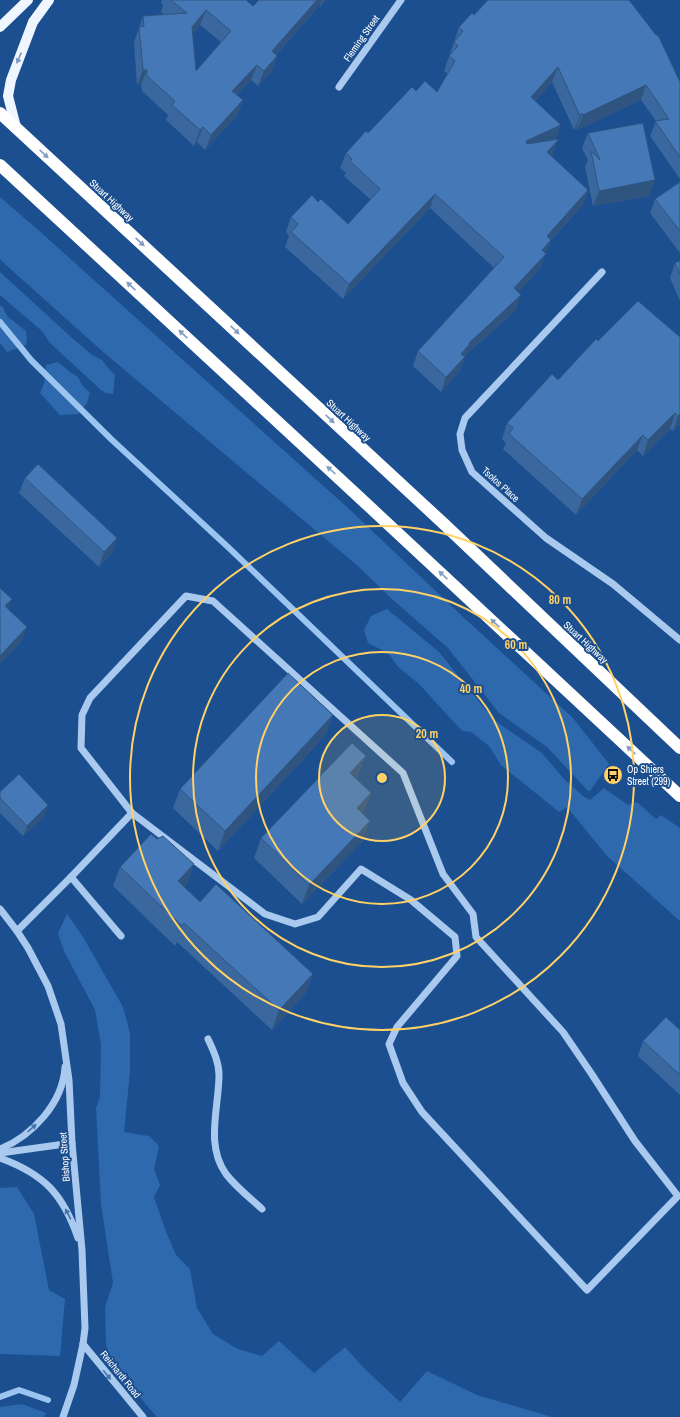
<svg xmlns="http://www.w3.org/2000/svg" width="680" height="1417" font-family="'Archivo Narrow',sans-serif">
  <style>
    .green { fill: #2e69ad }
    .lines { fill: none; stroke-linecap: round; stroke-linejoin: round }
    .stream { stroke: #9cc4f0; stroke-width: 6 }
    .minor { stroke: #a9c9ee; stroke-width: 7 }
    .major { stroke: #f0f6ff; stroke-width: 10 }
    .highway { stroke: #fff; stroke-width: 12 }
    .wall { fill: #3a679d; fill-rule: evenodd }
    .shaded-wall { fill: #305480 }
    .building { fill: #4478b7; stroke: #305480; fill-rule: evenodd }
    .oneway { fill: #7b9ac1 }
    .oneway2 { fill: #829ec1 }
    .oneway3 { fill: #4674ac }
    .ring { fill: none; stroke: #ffd166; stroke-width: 2 }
    .labels { text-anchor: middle; stroke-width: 4; stroke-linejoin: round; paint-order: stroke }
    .street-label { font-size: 10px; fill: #fff; stroke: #1b4f8f }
    .poi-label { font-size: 10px; fill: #fff; stroke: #1b4f8f; text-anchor: start }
    .centre { fill: #ffd166; stroke: #1b4f8f; stroke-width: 2 }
    .ring-label { font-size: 12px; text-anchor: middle; font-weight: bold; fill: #ffd166; stroke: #1b4f8f; stroke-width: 4; stroke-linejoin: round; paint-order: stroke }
  </style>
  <rect width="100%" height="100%" fill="#1b4f8f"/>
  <g class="green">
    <path d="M0,197L36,228L348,508L461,615L573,718L609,764L590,791H588L547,747L499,713L448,648L393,600L359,567L102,351L5,264L0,259Z"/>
    <path d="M0,272L71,337L92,355L102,360L108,368L115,375L113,394L106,393L101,390L49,342L43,332L0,295Z"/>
    <path d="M0,305L3,307L7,316L26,331L27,338L26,345L7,352L0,343Z"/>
    <path d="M58,362L70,372L77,376L83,386L90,393L87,403L78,414L60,415L40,393L44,384L46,365Z"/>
    <path d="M387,609L439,652L494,720L542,753L564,779L583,796L590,800L604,788L628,805L637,802L656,819L661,815L680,828V921L607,856L567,807L559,812L501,765L489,746L471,732L462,731L419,684L398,667L388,653L368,643L364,630L371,616Z"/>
    <path d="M67,914L83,937L123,1007L130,1033V1072L124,1132L149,1136L159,1146L154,1169L160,1185L154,1197L165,1229L176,1255L190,1269L197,1308L213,1334L238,1349L262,1356L279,1341L314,1373L345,1347L364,1368L400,1402L427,1371L477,1395L552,1417H157L116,1370L106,1345L105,1307L113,1283L101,1204L96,1108L100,1097L101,1044L95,1010L64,951L58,933Z"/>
    <path d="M17,1187L34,1214L49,1290L65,1299L60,1356L0,1354V1188Z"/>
    <path d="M22,1404L46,1413L44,1417H0V1407Z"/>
  </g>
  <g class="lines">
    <g class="stream">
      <path d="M0,322L31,360L111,439L229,548L452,762"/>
      <path d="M0,1397L19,1390L48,1400"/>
    </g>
    <g class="minor">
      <path d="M339,87L401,0"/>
      <path d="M602,272L465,418L460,434L462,450L472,472L546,538L613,584L680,640"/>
      <path d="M186,596L213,601L403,773L443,874L473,914L476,937L563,1032L591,1073L635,1141L678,1196L587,1290L422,1112L403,1083L389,1044L397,1027L457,956L455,937L411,900L361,869L318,917L295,924L265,914L132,813L81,748L82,715L90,698Z"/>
      <path d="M71,877L121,936"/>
      <path d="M0,909L17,931L28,948L48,986L61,1024L69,1080L72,1143L82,1250L85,1328L83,1344L74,1385L63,1417"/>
      <path d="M17,931L71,877L132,813"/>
      <path d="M208,1039C213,1050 219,1062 219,1075C219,1107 205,1145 226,1174C236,1187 250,1198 262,1209"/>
      <path d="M0,1149C32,1136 63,1103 65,1067"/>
      <path d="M0,1153L72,1143"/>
      <path d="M0,1158C44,1174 63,1194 78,1238"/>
      <path d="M83,1344L143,1417"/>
    </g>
    <g class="major">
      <path d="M0,27L28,0"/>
      <path d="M16,127L8,96L11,80L33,22L49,0"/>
    </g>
    <g class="highway">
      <path d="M0,113L444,524L680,748"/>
      <path d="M0,165L359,497L680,796"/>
    </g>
  </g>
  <g class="wall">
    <path d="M162,0H246L253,6L259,0H326L321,6L320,5L276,55L277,56L272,71L258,86L251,80L237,95L243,100L237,116L205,150L197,142L194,146L166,120L168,115L142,91L141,85H137L134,42L143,16L165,15L161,12L163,5L161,3ZM200,25L221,42L196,71L192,35Z"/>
    <path d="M474,15L680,82V179L650,136L656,121L641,100L577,130V127L574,130L552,82L535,101L556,139L553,153L551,156L588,190L583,205L551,240L540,269L518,292L516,310L466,355L459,372L441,392L413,366L418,351L494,268L430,208L343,299L285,247L289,236L286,232L291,217L318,202L348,224L371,200L344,176L346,173L340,168L346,153L416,91L437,92L448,74L444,71L459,27Z"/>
    <path d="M588,133L650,196L593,206L585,167L588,160L582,148Z"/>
    <path d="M680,182V253L650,213L655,199Z"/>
    <path d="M680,261V301L670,278L675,263Z"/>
    <path d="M680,337V424L673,431L670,429L643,456L637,450L576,515L503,449L506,443L502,439L507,423L558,380L598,341Z"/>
    <path d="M25,478L117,538L112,553L99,567L19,493Z"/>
    <path d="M326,735L218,851L173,808L180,789Z"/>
    <path d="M358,776L356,779L371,793L363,814V841L302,904L254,858L261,838Z"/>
    <path d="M0,792L45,816L23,836L0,813Z"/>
    <path d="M120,867L187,884L184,887L200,902L313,974L306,993L272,1030L177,942L175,946L113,886Z"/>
    <path d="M680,1030V1095L638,1056L643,1041Z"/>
  </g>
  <g class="shaded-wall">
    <path d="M317,0H322L320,5L266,66L272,51Z"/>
    <path d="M323,0H326L321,6Z"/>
    <path d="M206,10L200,25L186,43L192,27Z"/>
    <path d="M277,56L272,71L258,86L264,71Z"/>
    <path d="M257,65L251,80L227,106L232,91Z"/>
    <path d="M558,67L552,82L526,112L531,97Z"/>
    <path d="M143,70H147L141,85H137Z"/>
    <path d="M646,85L641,100L577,130L583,115Z"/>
    <path d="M243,100L237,116L205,150L211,135Z"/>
    <path d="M582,113L577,127L574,130L580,116Z"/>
    <path d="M561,125L556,140L521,156L526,141Z"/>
    <path d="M203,127L197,142L194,146L200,130Z"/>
    <path d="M559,139L553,153L541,166L547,152Z"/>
    <path d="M655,180L650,196L593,206L599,191Z"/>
    <path d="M588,190L583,205L541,250L547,236Z"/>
    <path d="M435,194L430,208L343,299L349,284Z"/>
    <path d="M551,240L540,269L509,303L514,288L542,250Z"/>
    <path d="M521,295L516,310L466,355L459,372L441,392L446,377L469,343Z"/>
    <path d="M675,413L670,429L643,456L648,440Z"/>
    <path d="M680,414V424L673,431L678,416Z"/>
    <path d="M643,435L637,450L576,515L582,499Z"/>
    <path d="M117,538L112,553L99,567L104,552Z"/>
    <path d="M12,599L7,613L5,606Z"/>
    <path d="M27,627L22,641L0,664V656Z"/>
    <path d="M333,715L326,735L218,851L225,831Z"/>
    <path d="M366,756L358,776L343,793L350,773Z"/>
    <path d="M371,793L364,813L350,828L357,808Z"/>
    <path d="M48,805L45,816L23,836L27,826Z"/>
    <path d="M370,821L363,841L302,904L309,885Z"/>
    <path d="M194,864L187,884L171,901L178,881Z"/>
    <path d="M313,974L306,993L272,1030L279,1010Z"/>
  </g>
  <g class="building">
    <path d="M171,0H246L253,6L259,0H317L272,51L277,56L264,71L257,65L232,91L243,100L211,135L203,127L200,130L172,105L175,101L147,76V70H143L139,27L144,26L143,16L187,13ZM206,10L231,31L196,71L192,27Z"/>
    <path d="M488,0H629L656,35H658L680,82V157L655,121L669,119L646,85L583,115L582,113L580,116L558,67L531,97L561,125L526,141L527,144L559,139L547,152L588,190L547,236L551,240L542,250L546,254L514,288L521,295L469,343L470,344L461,354L465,357L446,377L418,351L504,257L435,194L349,284L291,232L298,224L291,217L312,195L318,202L321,199L348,224L380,189L350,161L352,159L346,153L366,131L368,133L412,87L416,91L425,81L437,92L455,61L449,56L458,46L454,42L463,31L459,27L472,13L474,15Z"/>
    <path d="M643,123L655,180L599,191L591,151L600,160L588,133Z"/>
    <path d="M680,182V231L655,199Z"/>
    <path d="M680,261V274L675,263Z"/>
    <path d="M638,301L680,337V414L678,416L675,413L648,440L643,435L582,499L509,434L513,428L507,423L552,374L558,380L596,339L598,341Z"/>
    <path d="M38,464L117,538L104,552L25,478Z"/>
    <path d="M0,588L12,599L5,606L27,627L0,656Z"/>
    <path d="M288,673L333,715L225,831L180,789Z"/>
    <path d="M352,743L366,756L350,773L371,793L357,808L370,821L309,885L261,838Z"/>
    <path d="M19,774L48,805L27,826L0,798V792Z"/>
    <path d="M151,834L157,839L163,836L194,864L178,881L200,902L216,884L313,974L279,1010L184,923L182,926L120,867Z"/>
    <path d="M666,1017L680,1030V1075L643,1041Z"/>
  </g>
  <defs><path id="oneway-solid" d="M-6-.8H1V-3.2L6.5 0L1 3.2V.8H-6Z"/></defs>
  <use class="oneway" href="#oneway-solid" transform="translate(19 58) rotate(113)"/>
  <g class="oneway2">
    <use href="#oneway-solid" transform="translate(44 154) rotate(43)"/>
    <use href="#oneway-solid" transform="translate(140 242) rotate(43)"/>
    <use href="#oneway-solid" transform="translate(131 286) rotate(-137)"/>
    <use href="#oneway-solid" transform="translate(235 330) rotate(43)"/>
    <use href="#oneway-solid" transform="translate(183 334) rotate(-137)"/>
    <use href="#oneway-solid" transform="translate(330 419) rotate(43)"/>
    <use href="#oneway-solid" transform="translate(331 470) rotate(-138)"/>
    <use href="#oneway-solid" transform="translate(443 575) rotate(-137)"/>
    <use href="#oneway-solid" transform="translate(495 623) rotate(-137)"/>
    <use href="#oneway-solid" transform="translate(631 750) rotate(-137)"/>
  </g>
  <g class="oneway3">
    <use href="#oneway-solid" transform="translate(32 1128) rotate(-42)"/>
    <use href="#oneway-solid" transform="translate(68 1214) rotate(-117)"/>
    <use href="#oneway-solid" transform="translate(107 1375) rotate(51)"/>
  </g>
  <circle cx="382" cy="778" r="63" fill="#ffd166" fill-opacity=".12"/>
  <g class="ring">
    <circle cx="382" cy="778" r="63"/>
    <circle cx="382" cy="778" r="126"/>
    <circle cx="382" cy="778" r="189"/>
    <circle cx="382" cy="778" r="252"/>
  </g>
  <defs>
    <g id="bus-disc" transform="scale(1)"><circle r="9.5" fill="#ffd166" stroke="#1b4f8f"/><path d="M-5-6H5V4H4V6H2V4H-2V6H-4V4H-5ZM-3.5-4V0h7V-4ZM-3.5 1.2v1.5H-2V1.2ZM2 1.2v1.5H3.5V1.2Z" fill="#111"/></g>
  </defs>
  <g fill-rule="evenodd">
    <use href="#bus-disc" x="613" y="775"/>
  </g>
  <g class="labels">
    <g class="street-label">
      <text transform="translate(361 38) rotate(-55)" y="4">Fleming Street</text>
      <text transform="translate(112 200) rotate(43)" y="4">Stuart Highway</text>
      <text transform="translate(349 420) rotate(43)" y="4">Stuart Highway</text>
      <text transform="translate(501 484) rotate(42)" y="4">Tsolos Place</text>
      <text transform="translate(586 642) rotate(43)" y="4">Stuart Highway</text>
      <text transform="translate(64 1157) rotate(-94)" y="4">Bishop Street</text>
      <text transform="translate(121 1374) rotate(51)" y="4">Reichardt Road</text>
    </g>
    <g class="poi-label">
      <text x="627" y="773">Op Shiers<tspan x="627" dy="12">Street (299)</tspan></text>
    </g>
  </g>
  <circle cx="382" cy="778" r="6" class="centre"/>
  <g class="ring-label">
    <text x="560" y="604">80 m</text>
    <text x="516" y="649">60 m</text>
    <text x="471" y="693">40 m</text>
    <text x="427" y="738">20 m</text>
  </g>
</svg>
